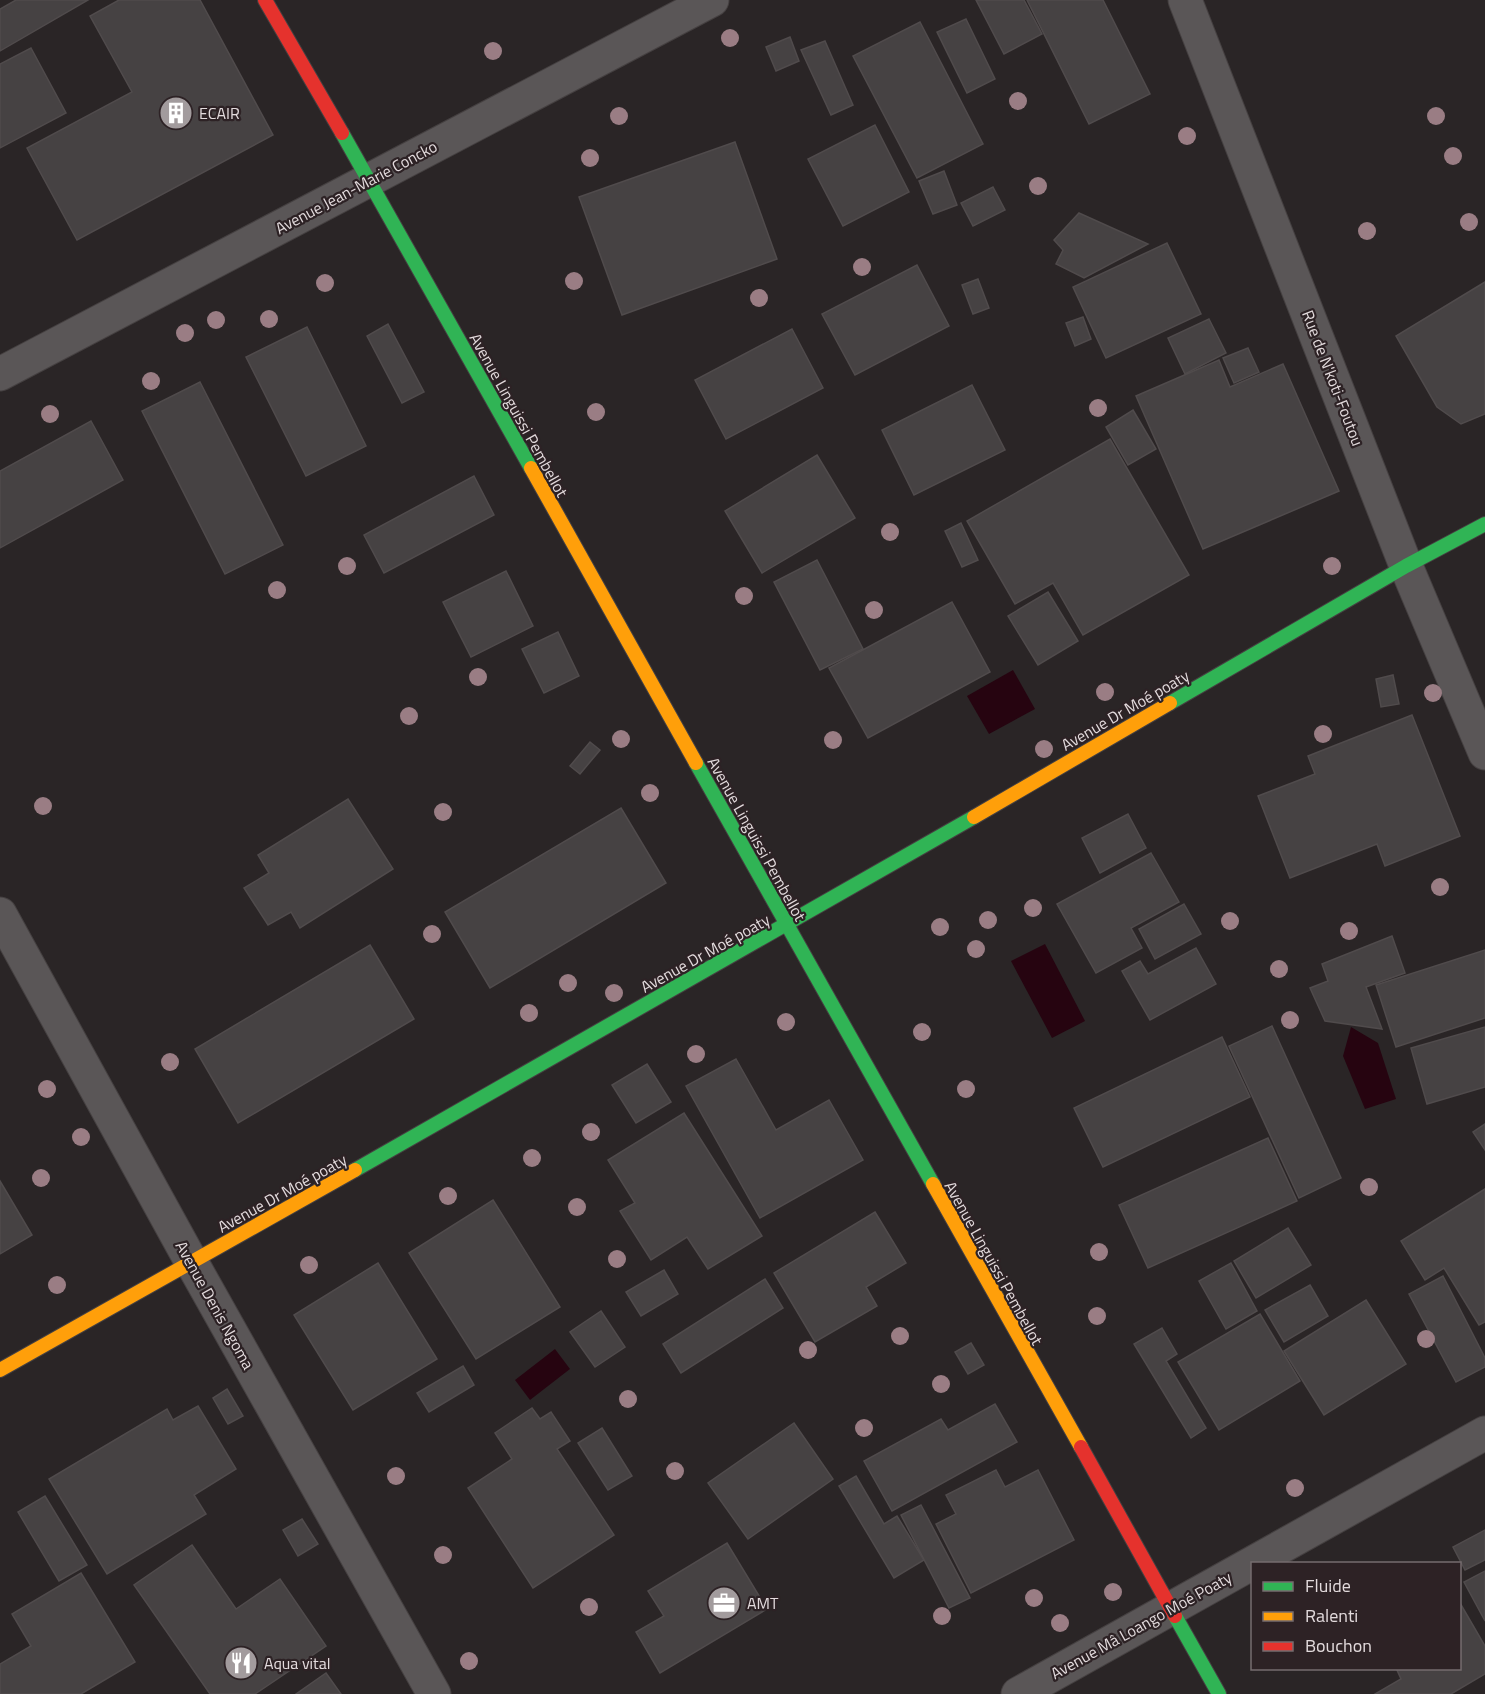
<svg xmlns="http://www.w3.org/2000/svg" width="1485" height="1694" font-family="'Titillium Web',sans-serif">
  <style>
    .water { fill: #260410 }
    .building { fill: #464243; stroke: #504b4c; stroke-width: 1.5 }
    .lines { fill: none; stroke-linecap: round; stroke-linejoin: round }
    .street-casing { stroke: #454041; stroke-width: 35 }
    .fast-casing { stroke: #454041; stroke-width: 16 }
    .slow-casing { stroke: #454041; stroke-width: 16 }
    .jam-casing { stroke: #454041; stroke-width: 16 }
    .street { stroke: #5a5657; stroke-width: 33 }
    .fast { stroke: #30b455; stroke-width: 14 }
    .slow { stroke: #ff9f0a; stroke-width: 14 }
    .jam { stroke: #e5322d; stroke-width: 14 }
    .tree { fill: #9a7d84 }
    .labels { text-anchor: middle; stroke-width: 4.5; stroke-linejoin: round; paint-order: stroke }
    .poi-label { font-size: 16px; fill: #e3dbdd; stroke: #2d2225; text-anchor: start }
    .street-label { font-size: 16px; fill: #e3dbdd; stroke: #2d2225 }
  </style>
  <rect width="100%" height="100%" fill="#2a2526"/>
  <g class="water">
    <path d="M1013,670L1035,709L989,734L967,696Z"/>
    <path d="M1045,944L1085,1021L1052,1038L1011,961Z"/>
    <path d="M1351,1027L1378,1043L1396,1099L1365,1109L1343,1056Z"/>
    <path d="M555,1349L570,1369L530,1400L515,1380Z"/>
  </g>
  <g class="building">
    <path d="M16,0H88L0,51V9Z"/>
    <path d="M119,0H200L273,135L77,240L27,148L132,92L90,16Z"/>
    <path d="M976,0H1024L1042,34L1004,54Z"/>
    <path d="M1027,0H1103L1150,94L1089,124Z"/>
    <path d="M966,19L995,79L967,93L937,32Z"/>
    <path d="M920,22L983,144L917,178L853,56Z"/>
    <path d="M790,37L799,61L776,71L766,47Z"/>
    <path d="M825,41L853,105L831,115L801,50Z"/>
    <path d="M31,48L66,113L0,148V64Z"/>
    <path d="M875,125L909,192L843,226L808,159Z"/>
    <path d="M735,142L777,259L622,315L579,197Z"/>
    <path d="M944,171L957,205L933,214L919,181Z"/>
    <path d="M993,187L1005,210L973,226L961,203Z"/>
    <path d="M1079,213L1148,244L1084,278L1056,264L1063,250L1054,240Z"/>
    <path d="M1167,243L1201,314L1106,358L1073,287Z"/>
    <path d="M917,265L949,326L855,375L822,314Z"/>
    <path d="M978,279L989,308L973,314L962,285Z"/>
    <path d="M1485,282V414L1461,424L1437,407L1396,336Z"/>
    <path d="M1083,317L1091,339L1075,346L1066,323Z"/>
    <path d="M1209,319L1226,353L1185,374L1168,338Z"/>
    <path d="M388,324L424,392L402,403L367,336Z"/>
    <path d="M307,327L366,446L306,476L246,357Z"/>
    <path d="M792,329L823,388L726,439L695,380Z"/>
    <path d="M1248,348L1259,372L1234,383L1223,358Z"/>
    <path d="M1219,360L1230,387L1283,364L1339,491L1203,549L1136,396Z"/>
    <path d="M200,382L283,545L225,574L142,411Z"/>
    <path d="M972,385L1005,450L914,495L882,430Z"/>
    <path d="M1133,410L1156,449L1128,465L1106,427Z"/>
    <path d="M91,421L123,480L0,548V471Z"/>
    <path d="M1110,439L1189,575L1083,635L1053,583L1015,604L967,521Z"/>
    <path d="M817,455L855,518L762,573L725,511Z"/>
    <path d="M474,476L494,515L384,573L364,535Z"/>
    <path d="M961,523L978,560L962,567L945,531Z"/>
    <path d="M817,560L863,649L820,670L774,582Z"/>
    <path d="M506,571L533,626L471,657L443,602Z"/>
    <path d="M1048,592L1078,641L1038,665L1008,616Z"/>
    <path d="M952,602L990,672L868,738L829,668Z"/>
    <path d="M558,632L579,676L544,693L522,649Z"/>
    <path d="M1393,675L1399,704L1381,707L1376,679Z"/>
    <path d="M1412,715L1460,836L1385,866L1377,844L1290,878L1258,796L1315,774L1308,756Z"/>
    <path d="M590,742L600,750L580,774L570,766Z"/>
    <path d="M348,799L393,869L300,928L291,912L268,925L244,888L269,873L258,855Z"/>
    <path d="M621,808L666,883L490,988L445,912Z"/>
    <path d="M1128,814L1146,848L1100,873L1082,838Z"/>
    <path d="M1151,853L1179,902L1131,928L1142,948L1096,973L1057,904Z"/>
    <path d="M1184,904L1201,934L1155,959L1139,929Z"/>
    <path d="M1392,936L1405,973L1366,987L1382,1029L1325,1021L1310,988L1328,981L1322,964Z"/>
    <path d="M370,945L414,1019L238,1123L195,1049Z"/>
    <path d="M1196,948L1216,984L1150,1020L1122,971L1140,961L1148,974Z"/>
    <path d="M1485,950V1018L1396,1047L1376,985Z"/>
    <path d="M1272,1026L1341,1178L1299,1198L1229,1046Z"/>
    <path d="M1485,1027V1087L1427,1104L1411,1048Z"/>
    <path d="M1222,1037L1250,1097L1103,1167L1074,1108Z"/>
    <path d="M736,1059L776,1130L829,1100L863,1160L760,1218L686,1086Z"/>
    <path d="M647,1064L671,1102L636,1123L612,1085Z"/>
    <path d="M684,1113L762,1236L708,1269L687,1237L651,1260L620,1211L635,1203L608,1160Z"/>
    <path d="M1485,1124V1150L1473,1132Z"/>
    <path d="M1268,1138L1297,1201L1148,1268L1119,1205Z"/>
    <path d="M0,1181L32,1235L0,1254Z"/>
    <path d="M1485,1189V1322L1479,1325L1444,1268L1425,1280L1401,1241Z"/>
    <path d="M493,1200L560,1307L476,1359L409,1253Z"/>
    <path d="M875,1212L906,1263L866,1287L877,1306L815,1342L774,1273Z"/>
    <path d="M1288,1228L1311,1265L1256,1298L1234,1261Z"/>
    <path d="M378,1263L437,1359L353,1410L294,1315Z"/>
    <path d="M1231,1263L1257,1311L1226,1329L1199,1281Z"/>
    <path d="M664,1270L678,1294L641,1316L626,1292Z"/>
    <path d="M1443,1276L1485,1358V1367L1456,1382L1409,1294Z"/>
    <path d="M765,1279L783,1308L681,1373L663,1344Z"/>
    <path d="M1310,1285L1328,1316L1284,1342L1265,1310Z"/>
    <path d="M1366,1300L1406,1364L1324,1415L1284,1351Z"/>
    <path d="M601,1311L625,1347L595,1367L570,1332Z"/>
    <path d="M1260,1314L1300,1381L1219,1430L1178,1362Z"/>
    <path d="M1162,1328L1177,1354L1166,1361L1206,1428L1191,1438L1134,1344Z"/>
    <path d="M971,1343L984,1365L968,1374L955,1352Z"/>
    <path d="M463,1366L474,1385L429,1412L417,1393Z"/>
    <path d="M227,1389L243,1416L228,1424L213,1398Z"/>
    <path d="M995,1404L1017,1442L892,1511L864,1461L941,1419L948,1430Z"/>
    <path d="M198,1406L236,1469L194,1495L206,1514L107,1574L49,1479L167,1409L173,1420Z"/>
    <path d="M532,1408L540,1419L551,1412L570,1441L557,1449L614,1535L533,1588L468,1488L512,1459L495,1433Z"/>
    <path d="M794,1423L833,1479L748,1539L708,1483Z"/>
    <path d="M602,1428L632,1476L608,1490L578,1443Z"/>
    <path d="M996,1470L1005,1487L1038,1470L1074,1540L971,1593L936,1524L956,1514L946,1495Z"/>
    <path d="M856,1476L884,1524L897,1516L924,1560L894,1578L839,1486Z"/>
    <path d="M45,1496L87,1565L59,1581L18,1512Z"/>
    <path d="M921,1505L970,1598L949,1608L901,1515Z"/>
    <path d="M302,1519L318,1544L298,1556L283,1530Z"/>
    <path d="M1485,1530V1560L1465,1570L1453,1547Z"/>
    <path d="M727,1543L767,1609L660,1673L636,1632L664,1616L648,1591Z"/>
    <path d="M192,1545L236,1609L280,1579L326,1646L255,1694H210L134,1585Z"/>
    <path d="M1485,1571V1621L1464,1582Z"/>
    <path d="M81,1573L135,1662L81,1694H0V1664L31,1646L12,1614Z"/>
    <path d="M1460,1603L1485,1646V1674L1451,1694H1375L1401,1679L1396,1668H1460Z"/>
    <path d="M326,1673L341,1694H296Z"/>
  </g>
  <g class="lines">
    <g class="street-casing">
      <g id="street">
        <path d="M1185,0L1406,566L1485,753"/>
        <path d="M0,374L712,0"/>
        <path d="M0,914L192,1263L434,1694"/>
        <path d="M1018,1694L1485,1433"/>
      </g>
    </g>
    <g class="fast-casing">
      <g id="fast">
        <path d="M342,133L531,468"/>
        <path d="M1170,703L1406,566L1485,524"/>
        <path d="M696,763L933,1184"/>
        <path d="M355,1170L974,817"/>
        <path d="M1175,1616L1219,1694"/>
      </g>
    </g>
    <g class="slow-casing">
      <g id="slow">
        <path d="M531,468L696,763"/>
        <path d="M974,817L1170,703"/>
        <path d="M933,1184L1081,1447"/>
        <path d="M0,1370L355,1170"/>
      </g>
    </g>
    <g class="jam-casing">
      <g id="jam">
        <path d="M265,0L342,133"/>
        <path d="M1081,1447L1175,1616"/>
      </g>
    </g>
    <use href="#street" class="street"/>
    <use href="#fast" class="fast"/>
    <use href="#slow" class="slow"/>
    <use href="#jam" class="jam"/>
  </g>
  <g class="tree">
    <circle cx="730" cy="38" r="9"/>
    <circle cx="493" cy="51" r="9"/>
    <circle cx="1018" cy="101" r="9"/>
    <circle cx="619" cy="116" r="9"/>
    <circle cx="1436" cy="116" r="9"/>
    <circle cx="1187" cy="136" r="9"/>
    <circle cx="1453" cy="156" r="9"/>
    <circle cx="590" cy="158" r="9"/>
    <circle cx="1038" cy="186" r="9"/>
    <circle cx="1469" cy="222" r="9"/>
    <circle cx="1367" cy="231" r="9"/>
    <circle cx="862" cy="267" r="9"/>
    <circle cx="574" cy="281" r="9"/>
    <circle cx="325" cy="283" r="9"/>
    <circle cx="759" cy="298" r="9"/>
    <circle cx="269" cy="319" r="9"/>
    <circle cx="216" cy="320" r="9"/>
    <circle cx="185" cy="333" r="9"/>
    <circle cx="151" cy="381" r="9"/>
    <circle cx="1098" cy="408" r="9"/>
    <circle cx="596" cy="412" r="9"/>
    <circle cx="50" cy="414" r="9"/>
    <circle cx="890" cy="532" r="9"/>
    <circle cx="347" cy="566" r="9"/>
    <circle cx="1332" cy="566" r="9"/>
    <circle cx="277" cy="590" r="9"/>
    <circle cx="744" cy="596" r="9"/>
    <circle cx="874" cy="610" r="9"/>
    <circle cx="478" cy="677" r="9"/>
    <circle cx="1105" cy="692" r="9"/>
    <circle cx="1433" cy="693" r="9"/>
    <circle cx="409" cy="716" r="9"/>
    <circle cx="1323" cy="734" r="9"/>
    <circle cx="621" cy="739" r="9"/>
    <circle cx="833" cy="740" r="9"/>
    <circle cx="1044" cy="749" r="9"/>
    <circle cx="650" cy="793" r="9"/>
    <circle cx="43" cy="806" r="9"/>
    <circle cx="443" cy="812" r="9"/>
    <circle cx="1440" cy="887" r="9"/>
    <circle cx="1033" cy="908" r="9"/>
    <circle cx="988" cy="920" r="9"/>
    <circle cx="1230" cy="921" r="9"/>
    <circle cx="940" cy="927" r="9"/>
    <circle cx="1349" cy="931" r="9"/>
    <circle cx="432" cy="934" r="9"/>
    <circle cx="976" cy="949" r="9"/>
    <circle cx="1279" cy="969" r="9"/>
    <circle cx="568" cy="983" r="9"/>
    <circle cx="614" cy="993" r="9"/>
    <circle cx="529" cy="1013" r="9"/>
    <circle cx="1290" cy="1020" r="9"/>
    <circle cx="786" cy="1022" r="9"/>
    <circle cx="922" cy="1032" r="9"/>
    <circle cx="696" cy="1054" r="9"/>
    <circle cx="170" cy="1062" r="9"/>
    <circle cx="47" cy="1089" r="9"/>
    <circle cx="966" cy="1089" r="9"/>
    <circle cx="591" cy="1132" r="9"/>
    <circle cx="81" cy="1137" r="9"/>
    <circle cx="532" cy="1158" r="9"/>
    <circle cx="41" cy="1178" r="9"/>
    <circle cx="1369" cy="1187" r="9"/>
    <circle cx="448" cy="1196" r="9"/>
    <circle cx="577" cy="1207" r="9"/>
    <circle cx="1099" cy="1252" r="9"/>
    <circle cx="617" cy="1259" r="9"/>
    <circle cx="309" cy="1265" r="9"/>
    <circle cx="57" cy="1285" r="9"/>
    <circle cx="1097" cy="1316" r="9"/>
    <circle cx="900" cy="1336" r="9"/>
    <circle cx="1426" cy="1339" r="9"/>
    <circle cx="808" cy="1350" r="9"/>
    <circle cx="941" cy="1384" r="9"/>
    <circle cx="628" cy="1399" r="9"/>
    <circle cx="864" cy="1428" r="9"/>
    <circle cx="675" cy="1471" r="9"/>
    <circle cx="396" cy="1476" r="9"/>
    <circle cx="1295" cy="1488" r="9"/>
    <circle cx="443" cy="1555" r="9"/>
    <circle cx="1113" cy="1592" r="9"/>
    <circle cx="1034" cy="1598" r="9"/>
    <circle cx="589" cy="1607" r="9"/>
    <circle cx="942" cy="1616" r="9"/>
    <circle cx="1060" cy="1623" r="9"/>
    <circle cx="469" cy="1661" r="9"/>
  </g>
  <defs>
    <g id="building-disc" transform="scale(1.725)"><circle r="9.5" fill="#a29b9d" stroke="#2d2225"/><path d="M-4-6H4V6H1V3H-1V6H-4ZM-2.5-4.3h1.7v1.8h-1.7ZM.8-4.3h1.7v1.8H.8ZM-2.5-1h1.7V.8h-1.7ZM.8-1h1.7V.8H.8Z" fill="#fff"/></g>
    <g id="office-disc" transform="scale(1.725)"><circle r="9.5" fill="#a29b9d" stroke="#2d2225"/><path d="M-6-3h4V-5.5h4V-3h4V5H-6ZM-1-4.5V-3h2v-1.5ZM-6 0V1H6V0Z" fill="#fff"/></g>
    <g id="restaurant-disc" transform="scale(1.725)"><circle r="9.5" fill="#a29b9d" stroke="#2d2225"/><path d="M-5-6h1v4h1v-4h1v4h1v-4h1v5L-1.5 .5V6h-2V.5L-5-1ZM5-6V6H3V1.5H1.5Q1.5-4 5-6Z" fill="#fff"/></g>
  </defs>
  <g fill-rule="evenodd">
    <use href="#building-disc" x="176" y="113"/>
    <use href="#office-disc" x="724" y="1603"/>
    <use href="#restaurant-disc" x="241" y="1663"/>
  </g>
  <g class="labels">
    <g class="poi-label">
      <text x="199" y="119">ECAIR</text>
      <text x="747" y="1609">AMT</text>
      <text x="264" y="1669">Aqua vital</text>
    </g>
    <g class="street-label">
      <text transform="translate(356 187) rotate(-28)" y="6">Avenue Jean-Marie Concko</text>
      <text transform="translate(1333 378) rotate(69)" y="6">Rue de N'koti-Foutou</text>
      <text transform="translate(519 415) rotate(61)" y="6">Avenue Linguissi Pembellot</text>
      <text transform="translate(1125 710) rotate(-30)" y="6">Avenue Dr Moé poaty</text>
      <text transform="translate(757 839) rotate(61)" y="6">Avenue Linguissi Pembellot</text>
      <text transform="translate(705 953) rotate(-29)" y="6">Avenue Dr Moé poaty</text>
      <text transform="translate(282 1193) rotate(-29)" y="6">Avenue Dr Moé poaty</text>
      <text transform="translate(994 1263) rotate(61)" y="6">Avenue Linguissi Pembellot</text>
      <text transform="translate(215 1305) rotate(61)" y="6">Avenue Denis Ngoma</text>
      <text transform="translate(1141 1625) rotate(-29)" y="6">Avenue Mâ Loango Moé Poaty</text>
    </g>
  </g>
  <rect x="1251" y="1562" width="210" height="108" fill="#2d2225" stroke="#766c6f" stroke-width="1.5"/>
  <rect x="1263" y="1582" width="30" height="9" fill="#30b455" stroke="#766c6f" stroke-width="1.5"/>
  <text x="1305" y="1592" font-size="18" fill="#e3dbdd">Fluide</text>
  <rect x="1263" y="1612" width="30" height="9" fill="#ff9f0a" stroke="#766c6f" stroke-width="1.5"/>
  <text x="1305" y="1622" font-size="18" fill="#e3dbdd">Ralenti</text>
  <rect x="1263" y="1642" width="30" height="9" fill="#e5322d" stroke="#766c6f" stroke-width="1.5"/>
  <text x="1305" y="1652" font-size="18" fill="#e3dbdd">Bouchon</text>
</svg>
